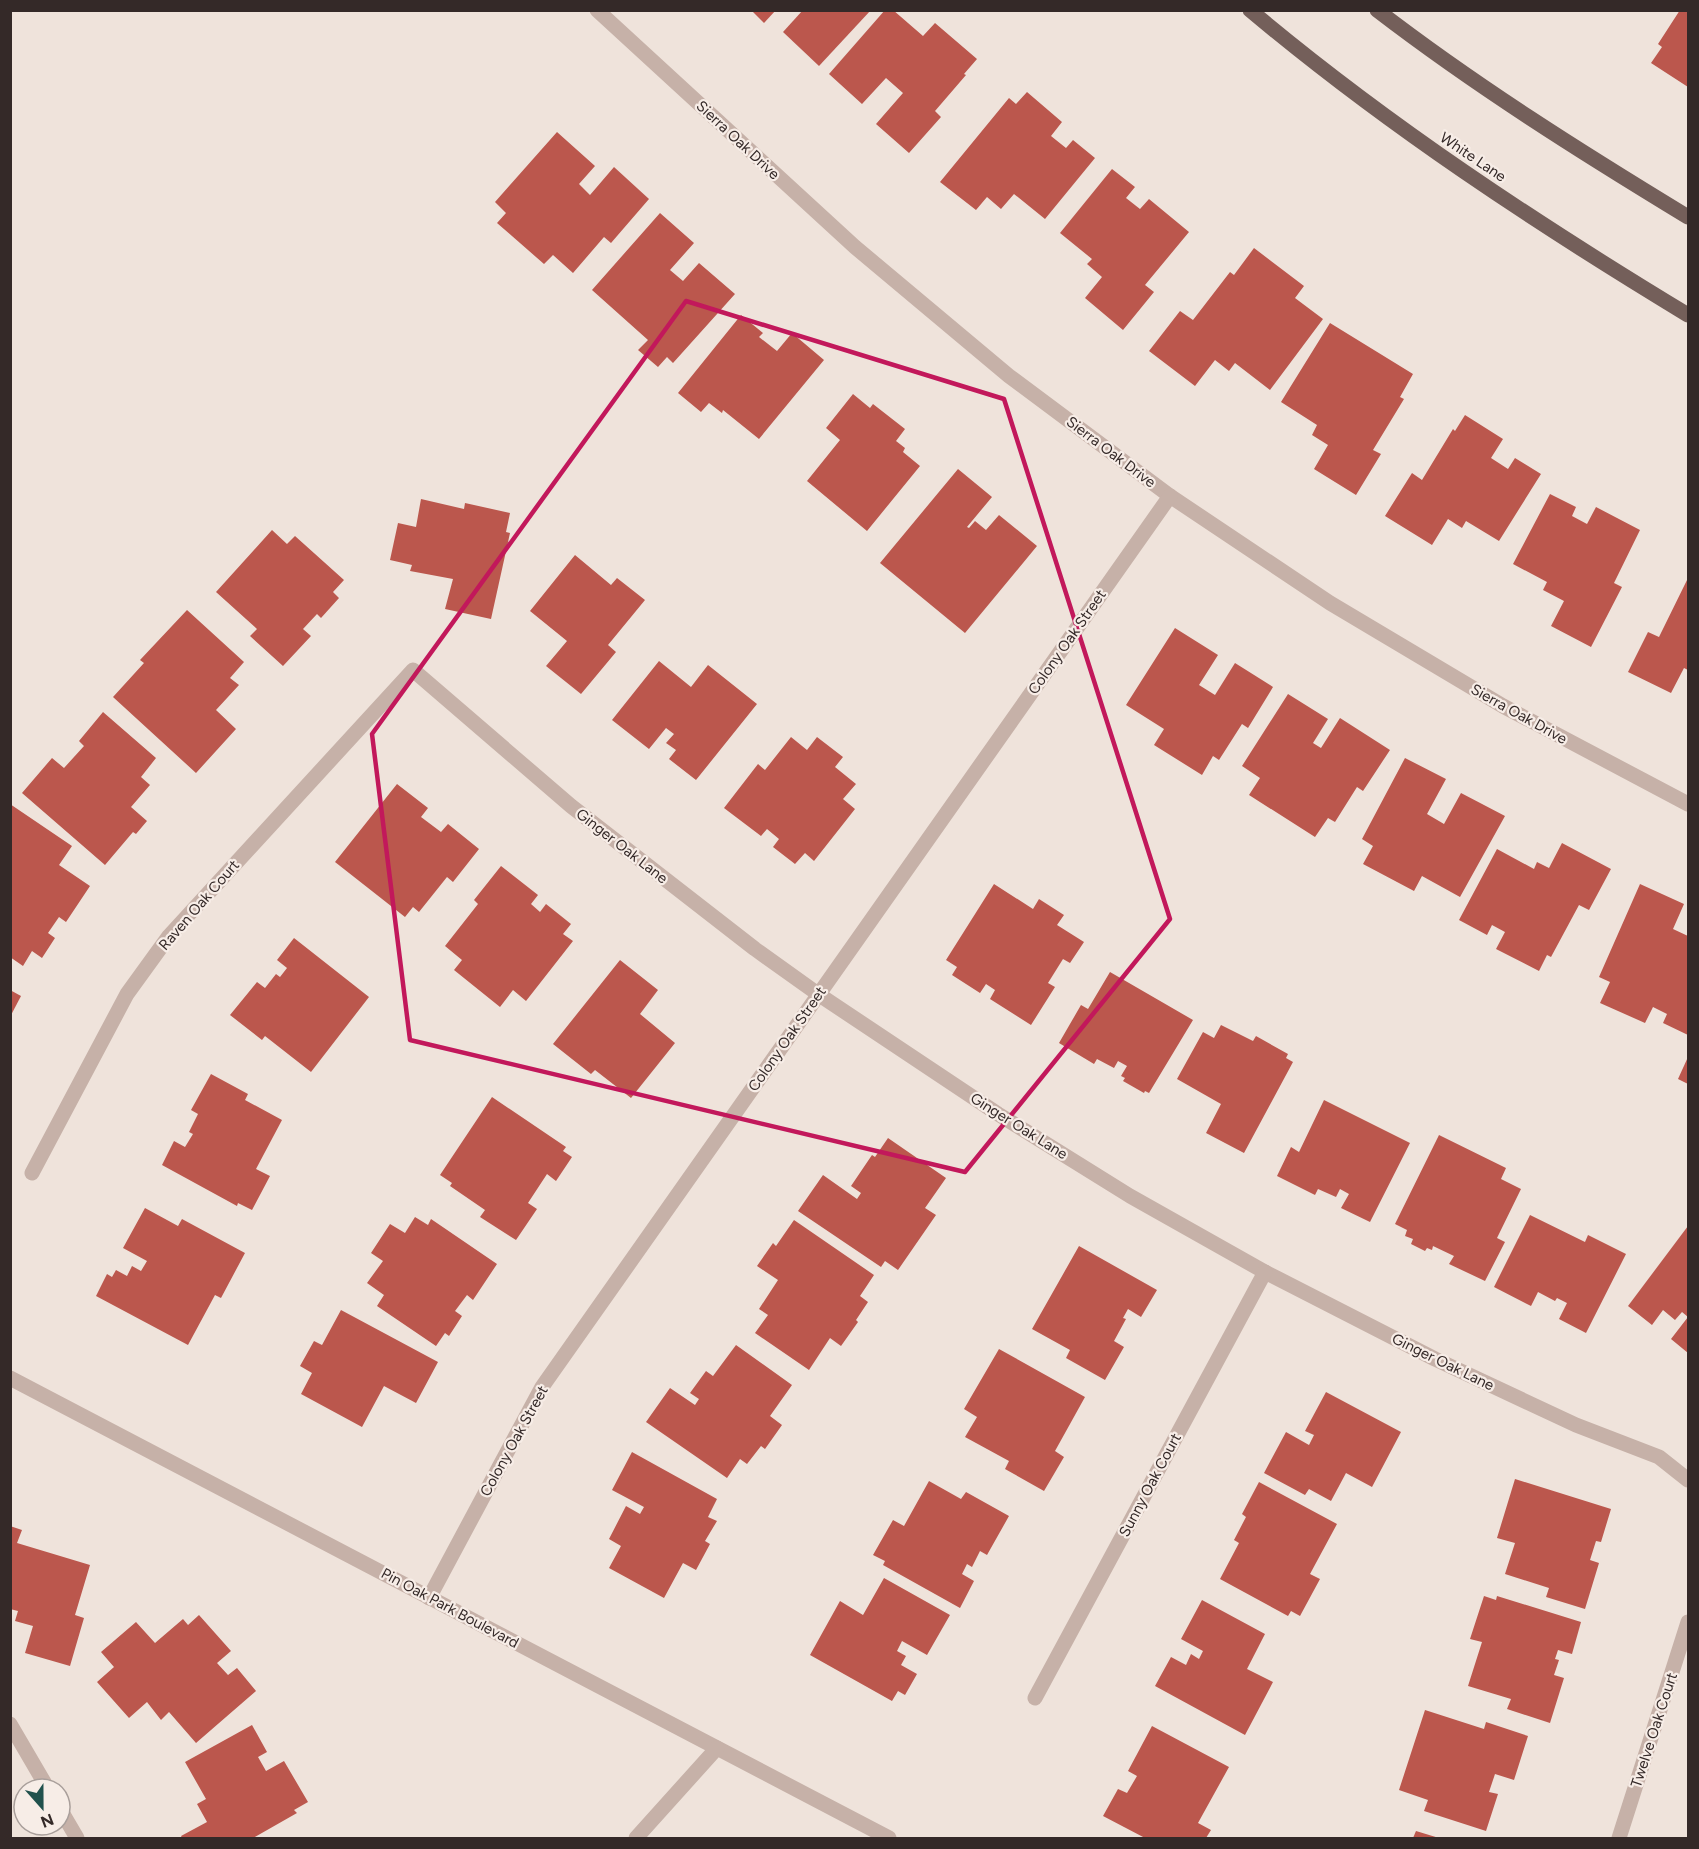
<svg xmlns="http://www.w3.org/2000/svg" width="1699" height="1849" font-family="Figtree,sans-serif">
  <style>
    .building { fill: #bb574d }
    .lines { fill: none; stroke-linecap: round; stroke-linejoin: round }
    .minor { stroke: #c6b1a8; stroke-width: 15 }
    .major { stroke: #745f5a; stroke-width: 15 }
    .marked { fill: none; stroke: #c2185b; stroke-width: 4.5; stroke-linejoin: round }
    .labels { text-anchor: middle; stroke-width: 4.5; stroke-linejoin: round; paint-order: stroke }
    .street-label { font-size: 15px; fill: #342928; stroke: #f7ede7 }
  </style>
  <rect width="100%" height="100%" fill="#efe3db"/>
  <g class="building">
    <path d="M751,10H776L764,23Z"/>
    <path d="M803,10H871L819,66L783,32Z"/>
    <path d="M885,10H893L923,36L935,23L977,59L964,74L966,75L935,111L941,117L909,153L876,124L903,93L886,78L862,104L829,74Z"/>
    <path d="M1680,10H1688V87L1651,63L1662,47L1658,44Z"/>
    <path d="M1027,92L1062,122L1051,136L1066,148L1073,140L1095,158L1045,219L1014,194L1001,209L987,197L976,210L940,182L1009,98L1016,104Z"/>
    <path d="M557,132L595,166L579,184L590,195L614,167L649,199L611,243L604,237L573,273L553,255L544,264L497,223L506,213L495,202Z"/>
    <path d="M1112,169L1135,187L1126,198L1140,209L1149,199L1189,232L1145,285L1154,292L1123,330L1085,298L1102,277L1087,264L1092,259L1060,233Z"/>
    <path d="M660,213L694,243L670,270L683,281L699,263L735,294L673,363L667,357L658,367L638,350L648,340L592,290Z"/>
    <path d="M1254,248L1304,286L1295,298L1323,319L1270,390L1235,363L1229,371L1215,360L1195,386L1149,351L1180,311L1193,320L1230,272L1234,275Z"/>
    <path d="M741,315L763,333L759,337L777,351L792,333L824,360L759,439L723,410L722,413L709,403L701,412L678,393Z"/>
    <path d="M1330,323L1413,374L1400,397L1404,399L1373,450L1381,454L1356,495L1314,469L1328,445L1312,435L1317,425L1281,402Z"/>
    <path d="M853,394L870,408L873,404L905,429L896,441L905,448L903,452L920,466L867,531L807,481L840,440L826,428Z"/>
    <path d="M1465,415L1503,439L1491,458L1508,469L1515,458L1541,474L1499,541L1466,521L1462,528L1448,519L1432,545L1385,516L1412,473L1422,480L1453,429L1455,431Z"/>
    <path d="M958,469L992,497L967,527L969,528L975,521L986,530L999,515L1037,546L965,633L880,563Z"/>
    <path d="M1550,494L1576,507L1572,516L1587,524L1596,507L1640,530L1614,583L1622,587L1591,647L1551,626L1564,601L1543,590L1547,582L1513,564Z"/>
    <path d="M421,499L464,509L465,503L510,513L506,532L510,533L491,619L445,609L453,579L410,571L412,565L390,560L398,523L416,527Z"/>
    <path d="M272,530L287,544L295,536L344,580L333,592L339,598L321,618L317,614L303,629L311,636L283,666L250,636L257,629L216,592Z"/>
    <path d="M575,555L611,585L617,578L645,600L608,645L616,652L581,694L546,666L567,641L530,611Z"/>
    <path d="M1688,578V670L1684,668L1671,693L1628,672L1648,632L1659,637Z"/>
    <path d="M187,610L244,662L230,678L239,685L216,710L236,729L196,773L113,697L144,663L140,660Z"/>
    <path d="M1175,628L1218,655L1199,685L1215,695L1235,663L1273,687L1248,728L1242,724L1219,760L1213,756L1202,775L1154,745L1164,729L1126,705Z"/>
    <path d="M659,661L691,687L708,665L757,704L696,780L669,759L676,750L666,743L674,734L666,728L649,749L612,720Z"/>
    <path d="M1288,694L1328,719L1313,743L1321,748L1340,718L1390,750L1363,791L1357,787L1335,822L1328,818L1315,837L1249,795L1260,778L1242,766Z"/>
    <path d="M103,712L156,758L141,777L150,785L131,807L147,821L136,834L133,832L105,865L22,793L52,758L64,768L84,746L79,741Z"/>
    <path d="M791,737L807,750L817,737L843,757L835,767L856,784L843,799L855,809L814,861L805,853L795,864L773,847L779,839L767,829L761,836L724,808L758,764L765,770Z"/>
    <path d="M1405,758L1446,779L1427,814L1444,824L1461,793L1505,816L1460,897L1422,876L1414,891L1363,864L1373,846L1362,839Z"/>
    <path d="M397,784L428,808L421,817L441,832L448,824L479,849L453,882L447,877L419,912L413,907L405,917L335,862Z"/>
    <path d="M10,804L72,846L59,865L90,886L66,922L59,917L48,933L55,938L42,958L32,951L23,966L10,957Z"/>
    <path d="M1562,843L1611,869L1589,910L1579,905L1551,957L1547,955L1539,971L1496,949L1505,932L1492,925L1487,935L1459,920L1497,849L1534,869L1537,862L1549,868Z"/>
    <path d="M501,866L538,895L531,904L540,912L546,904L571,924L563,934L573,941L526,1001L513,990L500,1007L454,970L462,960L445,946L478,904L474,900Z"/>
    <path d="M994,884L1033,909L1039,899L1064,915L1057,925L1084,942L1070,963L1063,959L1048,983L1055,987L1031,1025L990,999L995,990L986,984L980,993L952,975L957,967L946,960Z"/>
    <path d="M1640,884L1684,904L1673,929L1688,936V1035L1663,1023L1667,1014L1653,1007L1645,1023L1600,1003L1610,982L1599,977Z"/>
    <path d="M294,938L369,997L311,1072L265,1036L262,1040L230,1015L257,982L265,988L276,974L280,977L287,968L277,960Z"/>
    <path d="M620,960L658,990L640,1014L675,1043L631,1098L595,1070L591,1074L553,1044Z"/>
    <path d="M1110,972L1193,1020L1149,1093L1145,1091L1144,1093L1123,1081L1125,1078L1121,1076L1127,1066L1118,1061L1114,1068L1097,1059L1094,1064L1059,1043L1081,1005L1088,1009Z"/>
    <path d="M10,990L21,996L10,1017Z"/>
    <path d="M1221,1025L1253,1041L1256,1036L1288,1054L1286,1058L1293,1062L1244,1153L1206,1133L1221,1104L1177,1079L1203,1032L1214,1038Z"/>
    <path d="M1688,1057V1084L1678,1079Z"/>
    <path d="M211,1074L248,1094L245,1100L282,1120L256,1169L270,1176L252,1210L238,1203L237,1206L162,1165L174,1141L185,1147L193,1134L189,1132L198,1114L191,1110Z"/>
    <path d="M492,1097L566,1147L563,1151L572,1157L556,1181L547,1174L528,1203L537,1209L516,1240L480,1217L485,1210L450,1186L452,1183L440,1175Z"/>
    <path d="M1324,1100L1410,1143L1370,1222L1341,1208L1349,1194L1340,1189L1336,1197L1318,1189L1315,1195L1277,1176L1291,1147L1299,1152Z"/>
    <path d="M1439,1135L1506,1168L1501,1179L1521,1189L1497,1238L1505,1242L1485,1281L1449,1264L1454,1256L1433,1246L1432,1250L1427,1248L1425,1251L1411,1244L1413,1239L1405,1236L1407,1230L1395,1224Z"/>
    <path d="M888,1138L946,1178L925,1208L936,1215L898,1270L885,1261L881,1267L798,1211L823,1175L857,1199L861,1193L851,1186L872,1155L875,1157Z"/>
    <path d="M145,1208L178,1226L182,1219L245,1253L221,1298L215,1295L188,1345L96,1296L107,1274L112,1277L116,1270L127,1276L132,1266L141,1271L147,1261L123,1248Z"/>
    <path d="M1530,1215L1585,1242L1588,1235L1626,1254L1586,1333L1559,1319L1567,1303L1557,1298L1555,1301L1538,1292L1531,1306L1494,1287Z"/>
    <path d="M415,1217L428,1225L431,1219L497,1264L473,1300L467,1295L455,1311L462,1316L449,1336L445,1333L436,1346L377,1306L384,1295L367,1283L383,1261L371,1253L390,1224L405,1233Z"/>
    <path d="M794,1220L874,1275L860,1296L868,1302L856,1320L858,1322L841,1346L830,1338L809,1370L755,1333L768,1315L759,1309L778,1280L757,1266L773,1243L776,1246Z"/>
    <path d="M1688,1226V1353L1671,1339L1688,1317L1682,1312L1675,1320L1663,1310L1652,1325L1628,1306Z"/>
    <path d="M1079,1246L1157,1290L1141,1317L1128,1309L1123,1318L1126,1319L1114,1341L1124,1347L1105,1380L1066,1358L1070,1350L1032,1329Z"/>
    <path d="M341,1310L438,1362L416,1403L384,1386L362,1427L301,1394L312,1373L300,1366L314,1341L322,1345Z"/>
    <path d="M736,1345L792,1385L770,1416L782,1425L765,1449L761,1446L747,1464L740,1459L727,1478L646,1422L670,1388L695,1405L699,1399L690,1393L706,1371L713,1376Z"/>
    <path d="M999,1349L1085,1397L1055,1451L1064,1457L1044,1491L1005,1469L1009,1461L965,1437L977,1417L964,1409Z"/>
    <path d="M1326,1392L1401,1432L1372,1487L1346,1473L1331,1501L1309,1489L1305,1495L1264,1473L1286,1432L1309,1445L1314,1435L1305,1431Z"/>
    <path d="M632,1452L717,1499L708,1517L717,1521L705,1541L710,1544L696,1570L683,1563L664,1598L609,1568L621,1546L609,1539L626,1506L640,1514L644,1507L612,1490Z"/>
    <path d="M1515,1479L1611,1509L1601,1542L1596,1541L1590,1560L1599,1563L1585,1609L1546,1597L1549,1588L1505,1574L1515,1543L1497,1538Z"/>
    <path d="M929,1481L961,1499L966,1492L1009,1516L987,1555L980,1551L972,1567L967,1564L962,1574L974,1581L960,1608L883,1565L885,1561L873,1555L893,1520L904,1526Z"/>
    <path d="M1259,1482L1337,1524L1310,1574L1320,1579L1300,1616L1291,1611L1288,1616L1220,1579L1239,1543L1234,1540L1246,1517L1242,1514Z"/>
    <path d="M10,1526L22,1530L17,1543L90,1565L75,1615L84,1618L70,1666L25,1653L33,1626L15,1621L18,1611L10,1609Z"/>
    <path d="M884,1578L950,1615L927,1655L902,1641L897,1651L906,1656L901,1665L917,1674L905,1695L898,1691L892,1701L810,1655L840,1601L863,1615Z"/>
    <path d="M1484,1596L1496,1600L1497,1596L1581,1622L1572,1654L1558,1650L1555,1659L1559,1660L1554,1675L1564,1678L1550,1723L1507,1709L1511,1699L1468,1686L1482,1642L1470,1639Z"/>
    <path d="M1202,1600L1265,1634L1247,1669L1273,1682L1245,1735L1155,1686L1171,1657L1186,1665L1191,1654L1199,1659L1203,1651L1181,1639Z"/>
    <path d="M199,1615L231,1651L217,1663L228,1675L237,1668L256,1691L196,1743L169,1712L161,1720L147,1702L129,1718L97,1682L114,1667L101,1652L136,1622L155,1643L183,1619L188,1625Z"/>
    <path d="M1425,1710L1484,1729L1486,1722L1528,1736L1514,1780L1495,1774L1489,1792L1498,1794L1486,1831L1424,1811L1428,1800L1399,1790Z"/>
    <path d="M252,1725L267,1752L258,1757L266,1771L284,1761L308,1802L294,1810L297,1813L253,1838H182L181,1836L207,1822L197,1804L206,1799L185,1762Z"/>
    <path d="M1152,1726L1229,1767L1198,1823L1211,1830L1206,1838H1145L1103,1816L1118,1789L1127,1793L1137,1776L1128,1771Z"/>
    <path d="M1416,1831L1439,1838H1413Z"/>
  </g>
  <g class="lines">
    <g class="minor">
      <path d="M597,10L855,247L1009,376L1170,496L1330,603L1503,706L1688,804"/>
      <path d="M32,1173L127,994L169,936L413,670L571,806L755,949L818,994L998,1114L1130,1196L1265,1272L1435,1359L1576,1425L1659,1457L1688,1480"/>
      <path d="M10,1378L889,1838"/>
      <path d="M429,1598L542,1387L1170,496"/>
      <path d="M1035,1698L1265,1272"/>
      <path d="M10,1724L48,1789"/>
      <path d="M60,1809L77,1838"/>
      <path d="M636,1838L717,1748"/>
      <path d="M1619,1838L1688,1622"/>
    </g>
    <g class="major">
      <path d="M1250,10C1387,125 1536,223 1688,315"/>
      <path d="M1377,10C1476,86 1581,152 1688,217"/>
    </g>
  </g>
  <path class="marked" d="M686,301L1004,399L1170,919L965,1172L410,1040L372,734Z"/>
  <g class="labels">
    <g class="street-label">
      <text transform="translate(738 140) rotate(43)" y="5">Sierra Oak Drive</text>
      <text transform="translate(1473 157) rotate(34)" y="5">White Lane</text>
      <text transform="translate(1111 452) rotate(37)" y="5">Sierra Oak Drive</text>
      <text transform="translate(1067 642) rotate(-55)" y="5">Colony Oak Street</text>
      <text transform="translate(1519 714) rotate(29)" y="5">Sierra Oak Drive</text>
      <text transform="translate(622 846) rotate(38)" y="5">Ginger Oak Lane</text>
      <text transform="translate(199 905) rotate(-49)" y="5">Raven Oak Court</text>
      <text transform="translate(787 1039) rotate(-55)" y="5">Colony Oak Street</text>
      <text transform="translate(1019 1126) rotate(32)" y="5">Ginger Oak Lane</text>
      <text transform="translate(1443 1362) rotate(26)" y="5">Ginger Oak Lane</text>
      <text transform="translate(514 1441) rotate(-61)" y="5">Colony Oak Street</text>
      <text transform="translate(1150 1485) rotate(-62)" y="5">Sunny Oak Court</text>
      <text transform="translate(450 1608) rotate(28)" y="5">Pin Oak Park Boulevard</text>
      <text transform="translate(1654 1730) rotate(-72)" y="5">Twelve Oak Court</text>
    </g>
  </g>
  <rect width="1699" height="1849" fill="none" stroke="#342928" stroke-width="24"/>
  <g transform="translate(42 1807) rotate(159)"><circle r="28" fill="#f7ede7" stroke="#a99f9b" stroke-width="1.5"/>
  <path d="M0-4.5L10 22L0 15L-10 22Z" fill="#21514d"/>
  <text y="-9" font-size="16" font-weight="bold" text-anchor="middle" fill="#342928">N</text>
  </g>
</svg>
